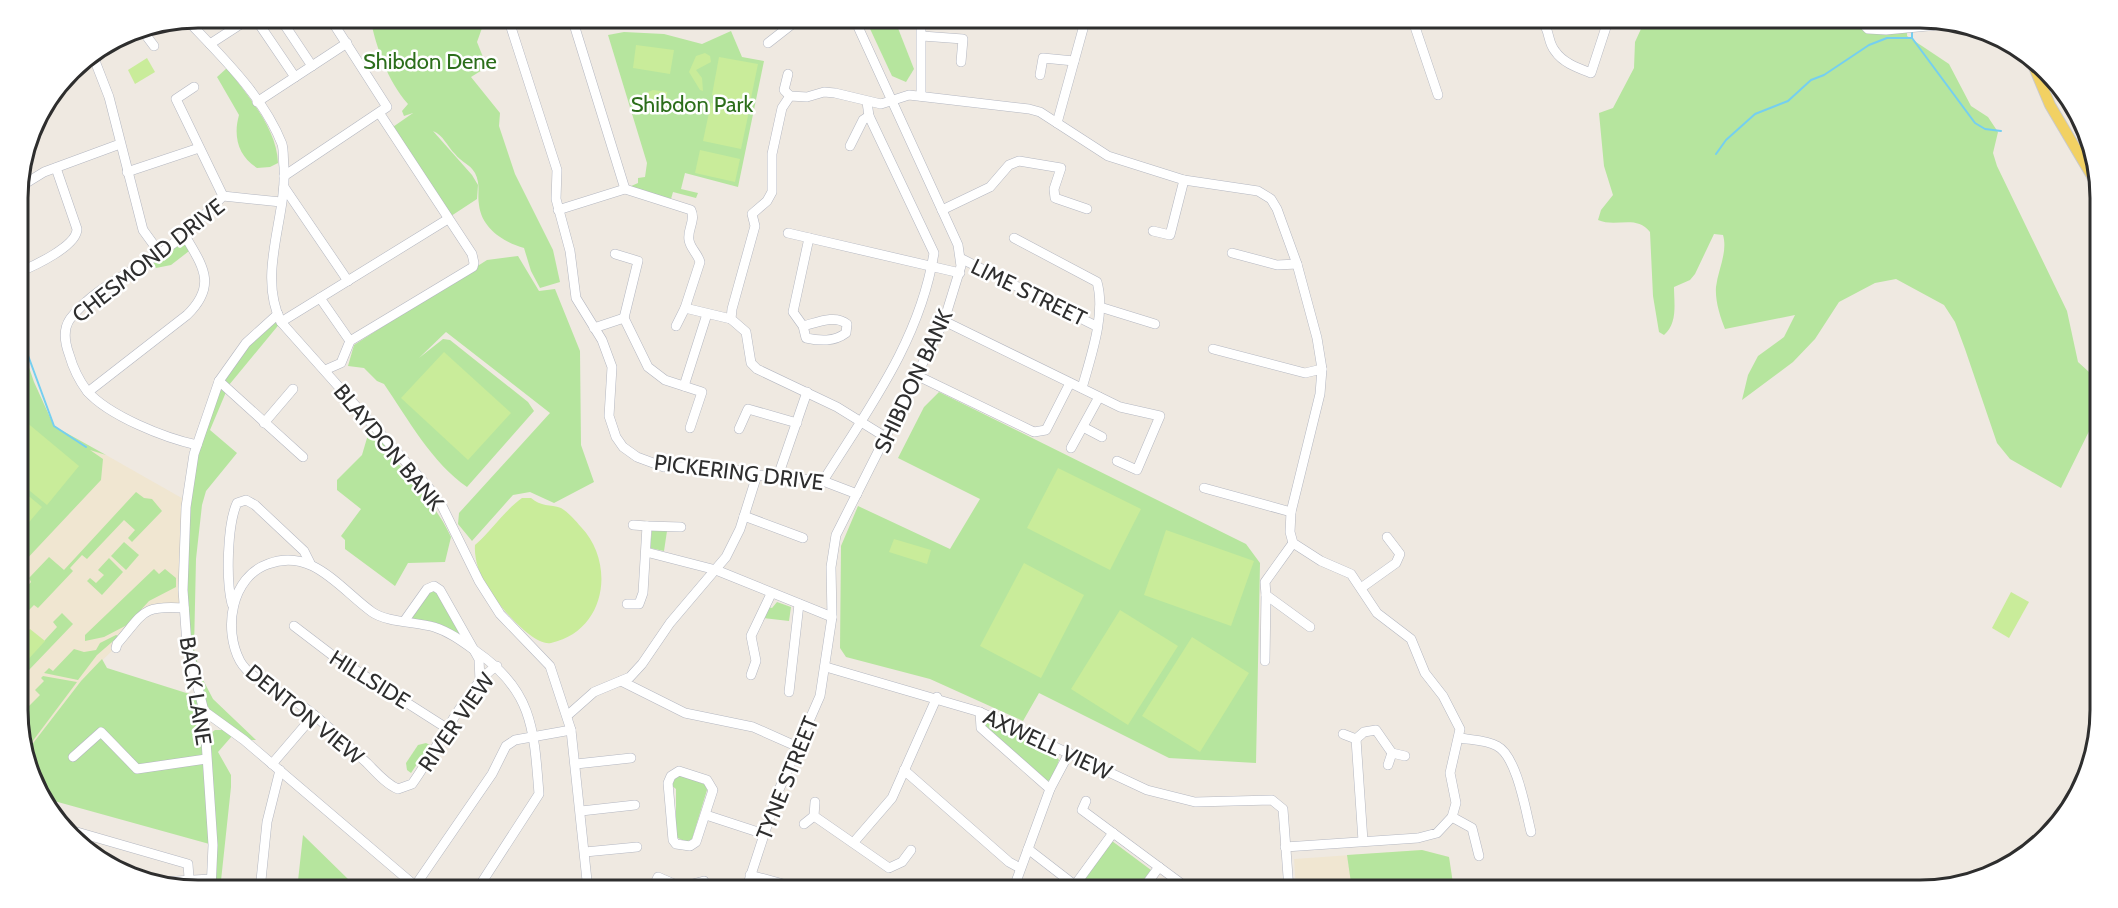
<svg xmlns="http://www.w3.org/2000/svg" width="2118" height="908" font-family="Cabin,sans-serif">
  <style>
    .education { fill: #f0e6d1 }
    .green { fill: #b6e59e }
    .pitch { fill: #c9ec9a }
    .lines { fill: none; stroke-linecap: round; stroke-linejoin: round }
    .stream { stroke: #75cff0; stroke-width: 2 }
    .minor-casing { stroke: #b4b7c1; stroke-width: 10 }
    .major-casing { stroke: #c9c9c9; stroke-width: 12 }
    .minor { stroke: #fff; stroke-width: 9 }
    .major { stroke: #f2d163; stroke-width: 10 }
    .labels { text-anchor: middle; stroke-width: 5; stroke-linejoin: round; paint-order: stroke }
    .park-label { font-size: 22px; fill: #2c6e1b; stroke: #fff }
    .street-label { font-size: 22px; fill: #2e2e2e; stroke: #fff }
    .rim { fill: none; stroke: #2e2e2e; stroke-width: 3 }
  </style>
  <rect width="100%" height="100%" fill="#efe9e1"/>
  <g class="education">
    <path d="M19,401L27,410L86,448L106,455L187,501L184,608L158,606L81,681L27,751L20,733Z"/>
    <path d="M1422,850L1449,857L1454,890H1296L1294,859Z"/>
  </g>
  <g class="green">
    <path d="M370,18H469L471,22L482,28L477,42L487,67L471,77L500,113L499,126L515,174L553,250L560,282L540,288L531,271L524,248C504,242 482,229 479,205C477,193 481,185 475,173C470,164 461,162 455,154C447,146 444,136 433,131L472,175L478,185L477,199L448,218L390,129L413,113L404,116L402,111L408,104C387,80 377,49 370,18Z"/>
    <path d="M865,18H894L914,69L906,82L892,76Z"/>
    <path d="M1646,18H1908L1907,36L1949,64L1971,106L1988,117L1998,132L1993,153L1997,166L2067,311L2078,362L2099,381V411L2061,488L2010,459L1997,443L1965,349L1955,322L1944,305L1896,279L1875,283L1839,302L1815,339L1793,362L1742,400L1748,375L1758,356L1784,337L1795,315L1725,329C1720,316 1715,301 1716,287C1718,270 1728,252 1723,235L1714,234L1695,274L1690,280L1674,287C1674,303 1678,323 1664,335L1659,332L1653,296L1650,232C1636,214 1616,228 1598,220L1601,210L1613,195L1604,166L1599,113L1613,108L1634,68L1635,42Z"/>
    <path d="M731,31L742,57L764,61L738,187L685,173L681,189L698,193L696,198L673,192L671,199L629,187L638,183V178L645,177L647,163L608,35L624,32L664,34L702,44Z"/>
    <path d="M227,68C247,95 277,128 278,163L270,167L257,168C238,156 233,136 239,115L217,77Z"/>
    <path d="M2048,78L2063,89L2090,155Z"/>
    <path d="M184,234L193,248L171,265L156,268L150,257Z"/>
    <path d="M518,256L539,291L555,289L580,351L581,445L594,482L554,503L530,492L513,495L472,541L458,524L459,513L550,413L446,332L419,358L443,339L450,340L528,402L534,411L467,487C432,463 408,419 384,384L377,381L364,368L348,366L354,345L487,260Z"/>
    <path d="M269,321L281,322L229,385L210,430L237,453L206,491L202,505L196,559L194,649L201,676L213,699L256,740H244L204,712L206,737L215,730H223L232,736L218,752L231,775V787L220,890H211L213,845L47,799L27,751L81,681L102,659L107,668L199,697L193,673L183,590L193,460L218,380Z"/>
    <path d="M19,338L34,382L54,426L106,455L90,450L103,459L101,480L23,563L19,560Z"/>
    <path d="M939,392L1246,544L1260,563L1256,763L1169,758L1039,693L1023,721L930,679L846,657L840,648L841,546L858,506L950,549L980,499L898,458L924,407Z"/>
    <path d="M376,430C396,469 433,497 451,537L445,562L408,563L395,586L345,549V540L341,536L361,509L337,490V480L362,455L367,438Z"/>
    <path d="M136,492L144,498L152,499L162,511L132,542L128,538L135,530L124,520L87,559L82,555L70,568L73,571L38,608L34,605L21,618L19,588L21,586L25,589L31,582L29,578L49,557L64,570Z"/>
    <path d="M652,530L667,531L664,551L650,548Z"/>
    <path d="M124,542L139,555L126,570L111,556Z"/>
    <path d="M109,558L123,572L102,595L87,581L90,578L96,583L104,575L98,570Z"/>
    <path d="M154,569L159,574L165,569L176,578V587L149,601L127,625L104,637L85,641V635Z"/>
    <path d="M434,586L463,631L460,640L405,620Z"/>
    <path d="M777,602L791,607L789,621L763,618L768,607L772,608Z"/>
    <path d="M62,613L73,624L28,671L19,668V660L23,664L57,627L53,622Z"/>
    <path d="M116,635L119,636L97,655L78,680L44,673L49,668L53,671L74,649L84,652L96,650L100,643Z"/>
    <path d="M43,676L77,682L26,750L20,733V703L22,700L29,706L40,695L35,690L44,681L41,678Z"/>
    <path d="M984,721L1052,750L1059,760L1052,780L1047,781L985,727Z"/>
    <path d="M426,743L430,745L411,773L407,770L406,763L418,745Z"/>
    <path d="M681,775L706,785L707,790L692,839L686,842L676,837V789L671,785L676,777Z"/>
    <path d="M303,835L349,880L328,890L324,882L310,890H297Z"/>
    <path d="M1112,841L1151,870L1136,890H1091L1081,883Z"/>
    <path d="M1422,850L1449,857L1454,890H1352L1347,855Z"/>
  </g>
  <g class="pitch">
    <path d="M636,45L674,50L670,74L633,68Z"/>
    <path d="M705,53L710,56L711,62L696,70L702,78L703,91L700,90L689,72L696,56Z"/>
    <path d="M719,57L758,64L750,103L712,95Z"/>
    <path d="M147,58L155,72L135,84L128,70Z"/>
    <path d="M653,90L667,92V100L638,109L633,103L635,98Z"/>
    <path d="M711,103L749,111L741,149L703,141Z"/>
    <path d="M700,150L740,159L735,182L695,173Z"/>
    <path d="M444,352L511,413L468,460L401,398Z"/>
    <path d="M19,416L79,466L47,505L19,482Z"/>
    <path d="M1058,468L1141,509L1110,570L1027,528Z"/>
    <path d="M19,488L42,507L19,534Z"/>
    <path d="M522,498H531C541,507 550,504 561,508C568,512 576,521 581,527C616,564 606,631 551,643C532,647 494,600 485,584C479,573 474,558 475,545C492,530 504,511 522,498Z"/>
    <path d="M1166,530L1254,561L1231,626L1144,595Z"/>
    <path d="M894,539L931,550L927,564L889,552Z"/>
    <path d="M1024,563L1084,595L1041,678L980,646Z"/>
    <path d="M2011,592L2029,602L2009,638L1992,628Z"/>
    <path d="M1120,610L1178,646L1128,725L1071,689Z"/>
    <path d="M30,629L45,641L24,664L19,660V640Z"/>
    <path d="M1192,637L1249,673L1200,752L1142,716Z"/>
  </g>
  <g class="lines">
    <g class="stream">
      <path d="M1912,25L1913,18"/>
      <path d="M1912,30V38L1975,123L1985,129L2001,131"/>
      <path d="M1716,154L1726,140L1755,114L1788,101L1811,80L1824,75L1869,45L1887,38H1912"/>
      <path d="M19,331L54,426L86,447"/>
    </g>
    <g class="minor-casing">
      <g id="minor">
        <path d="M255,18L295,77"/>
        <path d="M280,18L312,66"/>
        <path d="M508,18L557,170L556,199L570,251L576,298L602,340L612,367L609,416L616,437L623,447L637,457L664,467L720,466L757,475L823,481L857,494"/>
        <path d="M572,18L625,189"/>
        <path d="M1412,18L1438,95"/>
        <path d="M1538,18C1552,30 1546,40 1555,51C1563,63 1578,68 1591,73L1609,18"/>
        <path d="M1857,18L1868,29L1886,30L1949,24"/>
        <path d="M187,20C222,57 263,96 282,144C284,151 283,160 284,167C287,218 257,273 281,322L429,488L442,506L479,581L500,614L550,666L571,730L588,890"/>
        <path d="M133,31L100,51L95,61L109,97L143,230L159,252"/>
        <path d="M135,31L145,34L154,46"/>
        <path d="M922,36L963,39L961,62"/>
        <path d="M768,43L791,25L790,18"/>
        <path d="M210,44L250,18"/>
        <path d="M77,66L89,61H95"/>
        <path d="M788,74L784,90L790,96"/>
        <path d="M1040,75L1043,58L1074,61"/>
        <path d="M194,87L176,99L223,196"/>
        <path d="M921,96V18"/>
        <path d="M257,102L347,43"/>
        <path d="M1057,123L1086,18"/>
        <path d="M850,146L863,120L869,116"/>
        <path d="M127,172L199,148"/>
        <path d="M284,176L387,107L330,18"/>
        <path d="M284,187L348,281"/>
        <path d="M18,188L44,172L120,144"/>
        <path d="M558,210L625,189L691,210C696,221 687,229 689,240C690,248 698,254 700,262L685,308L731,319"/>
        <path d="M942,210L990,187L1009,165L1019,161L1061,168L1054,189L1055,198L1087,209"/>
        <path d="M1153,231L1170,235L1184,180"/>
        <path d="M788,233L960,273"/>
        <path d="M1014,238L1097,282C1106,314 1091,356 1082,388"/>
        <path d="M1232,253L1277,265L1297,264"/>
        <path d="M615,254L638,261L624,318"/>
        <path d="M962,259L1096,326"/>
        <path d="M19,272C34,266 77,246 77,229L56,168"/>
        <path d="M320,298L350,341"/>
        <path d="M1100,307L1155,324"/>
        <path d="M624,318L648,367L665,380L702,392L690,428"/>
        <path d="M944,321L1120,407L1160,416L1137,470L1117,461"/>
        <path d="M281,322L448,219"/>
        <path d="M676,326L685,308"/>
        <path d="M803,326L806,338C820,341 834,342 846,333L847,324C835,314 816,323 803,326L793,312L809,238"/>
        <path d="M594,328L624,318"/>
        <path d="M1213,349L1305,373L1322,369"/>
        <path d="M325,370L341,363L350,341L473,267L474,263L472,254L380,114"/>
        <path d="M918,376L1034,432L1046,430L1070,383"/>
        <path d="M219,381L303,457"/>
        <path d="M684,386L707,314"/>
        <path d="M88,392L187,315C219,284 201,264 184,234"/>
        <path d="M264,423L293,389"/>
        <path d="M1083,427L1102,437"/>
        <path d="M739,429L748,409L797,423"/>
        <path d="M887,438L837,407L757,369L751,363L746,332L731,319L732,309L755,226L752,214L767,201L772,192V154L782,108L790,96L807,97L824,92L835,93L881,104L909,95L1029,109L1040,112L1108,156L1184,180L1258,191L1271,199L1277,209L1297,264L1317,338L1322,369L1320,394L1291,512L1290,532L1293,543L1321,561L1351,574L1377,613L1411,639L1425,673L1443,696L1460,729L1450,773L1456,803L1452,817L1437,833L1418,838L1285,847"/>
        <path d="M197,445C165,438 109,416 87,391C78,379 73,368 69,354C65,343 63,329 70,319C95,286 138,270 170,246C189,232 206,213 223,196L281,202"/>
        <path d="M1071,448L1099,397"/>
        <path d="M778,476L807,392"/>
        <path d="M823,481C869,408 920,340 934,253L869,116L867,102"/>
        <path d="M1204,488L1291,512"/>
        <path d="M744,516L803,538"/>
        <path d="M647,526L681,527"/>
        <path d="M1293,543L1265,582L1266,595L1310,627"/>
        <path d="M646,552L716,570L832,617"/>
        <path d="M1361,588L1396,563L1400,554L1387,537"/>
        <path d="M232,604C226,581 227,525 237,503L246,500L255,505L304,551L310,563"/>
        <path d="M627,604H639L643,593L647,526L633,525"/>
        <path d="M405,620L427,589L434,586L440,590L479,659L480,681"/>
        <path d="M294,626L332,655L448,729"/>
        <path d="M116,648L117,644C144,613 141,605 184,608"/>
        <path d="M1265,661L1266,595"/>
        <path d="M826,667L980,712L1147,790L1195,802L1272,800L1283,809L1289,890"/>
        <path d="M751,675L756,661L751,636L771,594"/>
        <path d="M621,681L685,713L753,727L798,747"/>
        <path d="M789,692L799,604"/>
        <path d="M204,711L244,740L420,890"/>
        <path d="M980,712L981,728L1050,789"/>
        <path d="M568,715L594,692L630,677L642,664L670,623L726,557L740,529L757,475"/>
        <path d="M1343,734L1356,739L1363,841"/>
        <path d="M1460,738C1471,740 1487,740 1497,746C1517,756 1526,812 1531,832"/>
        <path d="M1356,739L1364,732L1376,730L1392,753"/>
        <path d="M73,757L101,732L137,769L206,759"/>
        <path d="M272,764L314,715"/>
        <path d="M576,764L631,758"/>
        <path d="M1388,765L1392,753L1405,756"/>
        <path d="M904,770L1009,862L1020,868"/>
        <path d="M679,771L707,780L713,790L696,842L690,846L676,844L673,840L668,783L671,776Z"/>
        <path d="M1086,801L1082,810L1190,890"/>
        <path d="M815,802L814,816L889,868L902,862L911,850"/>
        <path d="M581,811L635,805"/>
        <path d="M706,815L764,834"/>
        <path d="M1452,817L1472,828L1479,856"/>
        <path d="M804,824L814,816"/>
        <path d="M70,830L188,864L189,878"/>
        <path d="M854,842L892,798L937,697"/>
        <path d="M1028,849L1081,890"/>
        <path d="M585,852L637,847"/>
        <path d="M750,875L805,890"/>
        <path d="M159,882L211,879"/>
        <path d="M482,882L539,794C534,730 533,691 477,652C463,642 450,632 434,627C416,622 386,622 372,612C340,589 312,547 268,564C231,577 223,629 240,661C250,679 278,690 295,701C321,718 344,742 367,763C376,772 386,784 398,789L412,784C433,756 470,681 497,666"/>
        <path d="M588,883L609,890"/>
        <path d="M1075,885L1113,833"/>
        <path d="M415,886L492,774L506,746L515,740L571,730"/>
        <path d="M211,890L213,845L204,711L187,645L183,590L186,507L194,454L219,381L246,343L278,314"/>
        <path d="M260,890L267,822L280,770"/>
        <path d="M652,890L658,877L681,887L704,881L706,886"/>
        <path d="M746,890L778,792L820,696L832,617L831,567L836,535L944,321L961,266L958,245L854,18"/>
        <path d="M1013,890L1050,789L1069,753"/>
        <path d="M1142,890L1159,867"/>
      </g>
    </g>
    <g class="major-casing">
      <path id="major" d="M2034,67L2050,105L2099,188"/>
    </g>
    <use href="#minor" class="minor"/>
    <use href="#major" class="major"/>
  </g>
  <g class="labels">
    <g class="park-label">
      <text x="430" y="69">Shibdon Dene</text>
      <text x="692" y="112">Shibdon Park</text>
    </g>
    <g class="street-label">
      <text transform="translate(148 260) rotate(-38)" y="8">CHESMOND DRIVE</text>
      <text transform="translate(1029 292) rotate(26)" y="8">LIME STREET</text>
      <text transform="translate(913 381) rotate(-65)" y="8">SHIBDON BANK</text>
      <text transform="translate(389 447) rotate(50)" y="8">BLAYDON BANK</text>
      <text transform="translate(739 472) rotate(7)" y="8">PICKERING DRIVE</text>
      <text transform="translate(370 679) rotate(32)" y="8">HILLSIDE</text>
      <text transform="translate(196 691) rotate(81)" y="8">BACK LANE</text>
      <text transform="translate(305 714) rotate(39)" y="8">DENTON VIEW</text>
      <text transform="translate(456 722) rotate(-55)" y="8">RIVER VIEW</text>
      <text transform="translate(1048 744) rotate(25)" y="8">AXWELL VIEW</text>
      <text transform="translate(787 778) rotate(-68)" y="8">TYNE STREET</text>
    </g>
  </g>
  <path d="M0 0H2118V908H0ZM198 28H1920A170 170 0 0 1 2090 198V710A170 170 0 0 1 1920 880H198A170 170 0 0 1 28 710V198A170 170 0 0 1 198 28Z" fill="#fff" fill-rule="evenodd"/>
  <path class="rim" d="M198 28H1920A170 170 0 0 1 2090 198V710A170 170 0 0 1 1920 880H198A170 170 0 0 1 28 710V198A170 170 0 0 1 198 28Z"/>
</svg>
